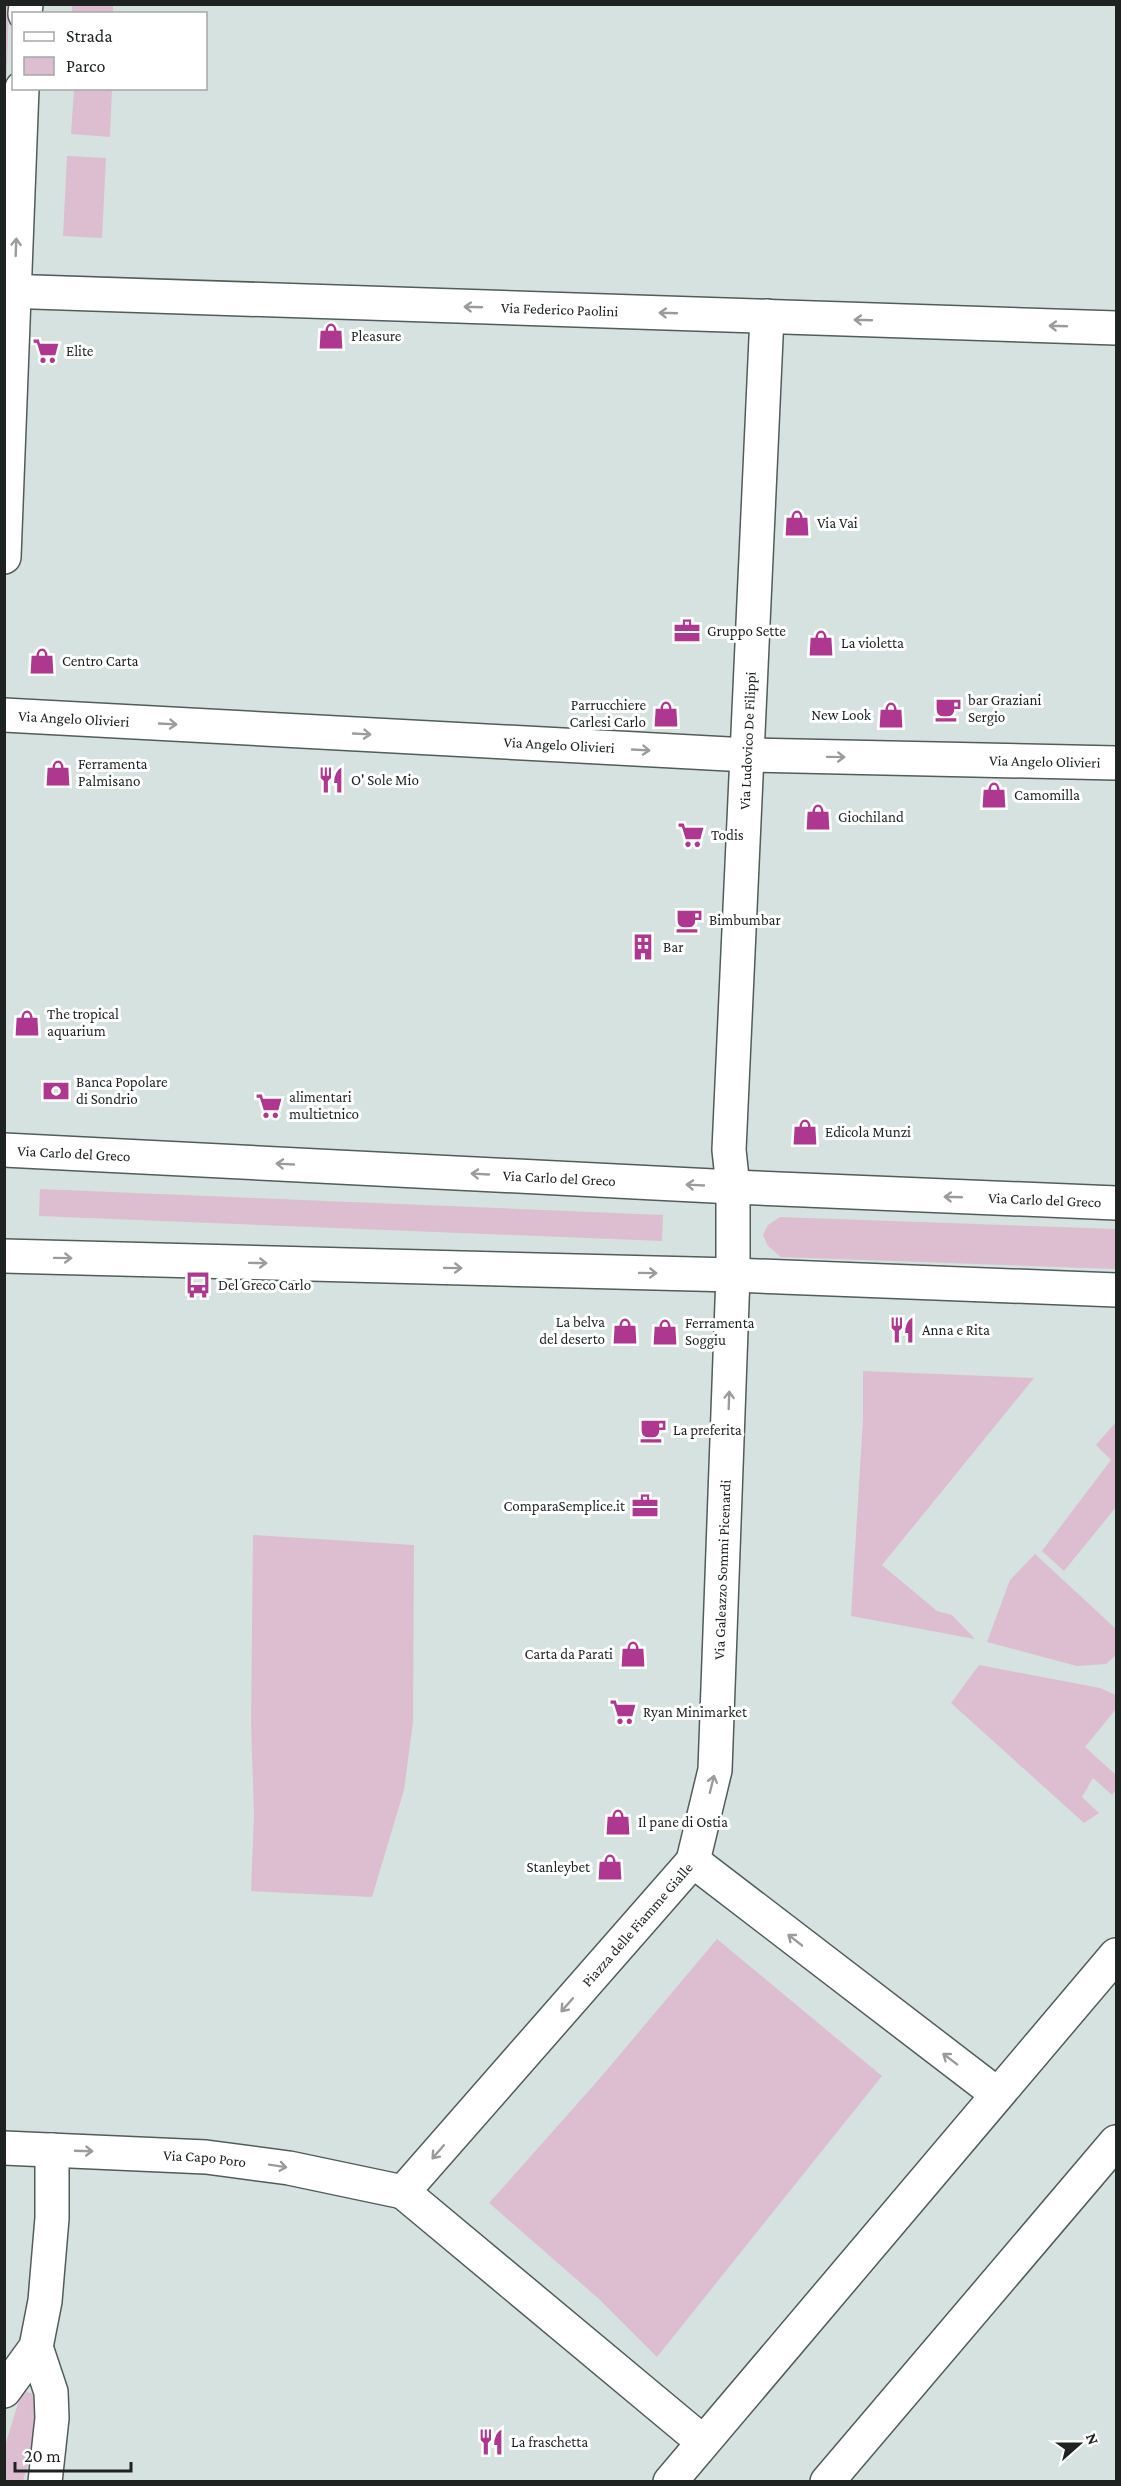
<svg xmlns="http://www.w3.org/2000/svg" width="1121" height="2486" font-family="'Crimson Pro',serif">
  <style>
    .green { fill: #dcbed0 }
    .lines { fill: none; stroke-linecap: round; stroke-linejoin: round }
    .minor-casing { stroke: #525c5a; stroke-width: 36 }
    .minor { stroke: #fff; stroke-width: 33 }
    .oneway { stroke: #9a9c9b }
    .labels { text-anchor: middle; stroke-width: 6; stroke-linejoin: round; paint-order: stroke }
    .street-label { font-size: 15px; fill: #1e2221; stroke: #fff }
    .poi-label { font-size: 15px; fill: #1e2221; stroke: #fff; text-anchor: start }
  </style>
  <rect width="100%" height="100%" fill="#d6e2df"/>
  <g class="green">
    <path d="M9,4V5L5,123L4,5Z"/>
    <rect x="72" y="5" width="41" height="8"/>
    <path d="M74,89H112L110,137L71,134Z"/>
    <path d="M67,156L106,158L102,238L63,236Z"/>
    <path d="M40,1189L663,1215L662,1241L39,1216Z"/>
    <path d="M780,1217L1116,1229V1269L781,1257L768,1246L763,1235L768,1225Z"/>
    <path d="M863,1371L1034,1378L882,1565L937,1611L952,1615L975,1639L851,1616L863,1419Z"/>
    <path d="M1116,1422V1507L1064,1571L1042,1551L1111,1460L1096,1445Z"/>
    <path d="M253,1535L414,1545L413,1722L404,1790L372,1897L251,1891L254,1814L251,1725Z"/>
    <path d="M1035,1554L1116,1629V1655L1106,1664L1077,1666L987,1642L1010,1580Z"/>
    <path d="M979,1665L1100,1688L1116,1695V1709L1085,1747L1116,1775V1789L1112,1795L1093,1778L1082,1797L1099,1813L1084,1823L951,1703Z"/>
    <path d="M717,1939L882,2076L657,2357L599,2299L489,2203L601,2077Z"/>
    <path d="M22,2390L48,2399L23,2481L5,2482V2446Z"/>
  </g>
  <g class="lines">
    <g class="minor-casing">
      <g id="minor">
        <path d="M25,14L26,4"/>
        <path id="s1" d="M4,291L1116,328"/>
        <path d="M4,557L22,88"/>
        <path id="s2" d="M4,715L747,755L1116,763"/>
        <path id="s3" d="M4,1150L733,1187L1116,1203"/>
        <path d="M4,1256L733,1275L1116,1290"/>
        <path id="s4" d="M693,1861L715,1770L733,1275V1187L729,1150L767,316"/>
        <path id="s5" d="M4,2148L206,2157L289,2168L403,2192"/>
        <path d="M36,2347L51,2392L52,2418L45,2482"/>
        <path d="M4,2391L36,2347L45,2301L52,2218V2150"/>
        <path id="s6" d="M703,2442L403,2192L693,1861L997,2094"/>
        <path d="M670,2482L1116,1955"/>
        <path d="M827,2482L1116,2142"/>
      </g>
    </g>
    <use href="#minor" class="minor"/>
  </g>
  <defs><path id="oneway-shaft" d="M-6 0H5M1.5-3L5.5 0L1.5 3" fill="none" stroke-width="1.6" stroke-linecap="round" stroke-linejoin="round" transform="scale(1.5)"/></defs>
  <g class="oneway">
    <use href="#oneway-shaft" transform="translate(16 247) rotate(-88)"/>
    <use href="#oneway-shaft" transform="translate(473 307) rotate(-178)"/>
    <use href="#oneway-shaft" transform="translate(668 313) rotate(-178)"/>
    <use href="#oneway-shaft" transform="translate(863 320) rotate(-178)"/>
    <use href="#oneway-shaft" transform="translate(1058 326) rotate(-178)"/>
    <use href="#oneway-shaft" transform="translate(168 724) rotate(3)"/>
    <use href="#oneway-shaft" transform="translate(362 734) rotate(3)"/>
    <use href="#oneway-shaft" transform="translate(641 750) rotate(3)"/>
    <use href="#oneway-shaft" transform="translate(836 757) rotate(1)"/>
    <use href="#oneway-shaft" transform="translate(285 1164) rotate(-177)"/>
    <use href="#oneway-shaft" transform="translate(480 1174) rotate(-177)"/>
    <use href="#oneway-shaft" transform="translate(695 1185) rotate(-177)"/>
    <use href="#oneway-shaft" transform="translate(953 1197) rotate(-178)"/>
    <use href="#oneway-shaft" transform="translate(63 1258) rotate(1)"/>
    <use href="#oneway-shaft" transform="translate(258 1263) rotate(1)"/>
    <use href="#oneway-shaft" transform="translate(453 1268) rotate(1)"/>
    <use href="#oneway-shaft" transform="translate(648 1273) rotate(1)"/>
    <use href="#oneway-shaft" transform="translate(729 1400) rotate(-88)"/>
    <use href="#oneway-shaft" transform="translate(712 1784) rotate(-76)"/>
    <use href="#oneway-shaft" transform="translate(795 1940) rotate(-142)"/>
    <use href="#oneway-shaft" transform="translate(567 2005) rotate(131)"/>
    <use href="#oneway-shaft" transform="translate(950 2059) rotate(-143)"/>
    <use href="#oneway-shaft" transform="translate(84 2151) rotate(2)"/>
    <use href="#oneway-shaft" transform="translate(438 2152) rotate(131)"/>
    <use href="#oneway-shaft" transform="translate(278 2166) rotate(9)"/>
  </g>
  <defs>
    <g id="shop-bare" transform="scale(2.07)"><path d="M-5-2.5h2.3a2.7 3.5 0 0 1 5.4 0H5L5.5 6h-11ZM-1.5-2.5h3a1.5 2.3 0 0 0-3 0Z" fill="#ae378f" stroke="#fff" stroke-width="2.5" paint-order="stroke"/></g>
    <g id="supermarket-bare" transform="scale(2.07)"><path d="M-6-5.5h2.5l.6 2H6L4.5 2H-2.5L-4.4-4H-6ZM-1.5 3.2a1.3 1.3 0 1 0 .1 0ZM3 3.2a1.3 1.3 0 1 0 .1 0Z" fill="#ae378f" stroke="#fff" stroke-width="2.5" paint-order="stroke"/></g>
    <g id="office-bare" transform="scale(2.07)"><path d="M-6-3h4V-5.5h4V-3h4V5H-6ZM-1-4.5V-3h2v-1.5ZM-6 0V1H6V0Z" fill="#ae378f" stroke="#fff" stroke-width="2.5" paint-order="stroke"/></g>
    <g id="cafe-bare" transform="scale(2.07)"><path d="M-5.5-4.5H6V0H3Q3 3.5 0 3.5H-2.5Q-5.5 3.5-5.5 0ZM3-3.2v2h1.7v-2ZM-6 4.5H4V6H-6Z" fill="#ae378f" stroke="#fff" stroke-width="2.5" paint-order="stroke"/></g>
    <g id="restaurant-bare" transform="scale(2.07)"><path d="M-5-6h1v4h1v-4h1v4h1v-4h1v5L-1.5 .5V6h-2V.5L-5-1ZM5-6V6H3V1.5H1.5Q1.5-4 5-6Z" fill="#ae378f" stroke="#fff" stroke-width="2.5" paint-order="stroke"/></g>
    <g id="building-bare" transform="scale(2.07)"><path d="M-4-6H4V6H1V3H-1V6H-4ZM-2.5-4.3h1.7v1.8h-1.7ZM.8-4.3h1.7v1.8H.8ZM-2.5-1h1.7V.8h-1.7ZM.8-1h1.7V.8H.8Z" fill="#ae378f" stroke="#fff" stroke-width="2.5" paint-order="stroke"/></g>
    <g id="bank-bare" transform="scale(2.07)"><path d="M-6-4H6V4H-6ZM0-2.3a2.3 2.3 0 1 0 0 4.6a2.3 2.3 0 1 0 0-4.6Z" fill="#ae378f" stroke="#fff" stroke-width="2.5" paint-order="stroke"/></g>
    <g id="bus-bare" transform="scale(2.07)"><path d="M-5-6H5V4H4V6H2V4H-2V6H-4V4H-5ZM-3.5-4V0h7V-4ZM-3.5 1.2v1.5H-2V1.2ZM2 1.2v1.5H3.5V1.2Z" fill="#ae378f" stroke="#fff" stroke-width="2.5" paint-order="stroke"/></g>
  </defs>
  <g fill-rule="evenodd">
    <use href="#shop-bare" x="331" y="336"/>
    <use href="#supermarket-bare" x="46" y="351"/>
    <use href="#shop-bare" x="797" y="523"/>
    <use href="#office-bare" x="687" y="631"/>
    <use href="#shop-bare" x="821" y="643"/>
    <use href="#shop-bare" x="42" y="661"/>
    <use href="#cafe-bare" x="948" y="709"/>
    <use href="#shop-bare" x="666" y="714"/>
    <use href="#shop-bare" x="891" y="715"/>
    <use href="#shop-bare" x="58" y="773"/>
    <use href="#restaurant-bare" x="331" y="780"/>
    <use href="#shop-bare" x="994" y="795"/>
    <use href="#shop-bare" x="818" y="817"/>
    <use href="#supermarket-bare" x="691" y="835"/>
    <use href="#cafe-bare" x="689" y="920"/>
    <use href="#building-bare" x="643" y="947"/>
    <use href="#shop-bare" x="27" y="1023"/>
    <use href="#bank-bare" x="56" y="1091"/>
    <use href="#supermarket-bare" x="269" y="1106"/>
    <use href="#shop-bare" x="805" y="1132"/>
    <use href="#bus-bare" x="198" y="1285"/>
    <use href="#restaurant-bare" x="902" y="1330"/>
    <use href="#shop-bare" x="625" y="1331"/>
    <use href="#shop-bare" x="665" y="1332"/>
    <use href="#cafe-bare" x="653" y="1430"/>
    <use href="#office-bare" x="645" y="1506"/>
    <use href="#shop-bare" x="633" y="1654"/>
    <use href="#supermarket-bare" x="623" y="1712"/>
    <use href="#shop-bare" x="618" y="1822"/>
    <use href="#shop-bare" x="610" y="1867"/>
    <use href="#restaurant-bare" x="491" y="2442"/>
  </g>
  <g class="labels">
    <g class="street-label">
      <text dy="5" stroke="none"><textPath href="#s1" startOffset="556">Via Federico Paolini</textPath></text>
      <text dy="5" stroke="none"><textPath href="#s2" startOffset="70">Via Angelo Olivieri</textPath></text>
      <text dy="5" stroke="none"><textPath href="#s4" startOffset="1124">Via Ludovico De Filippi</textPath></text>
      <text dy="5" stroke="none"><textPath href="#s2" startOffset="556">Via Angelo Olivieri</textPath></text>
      <text dy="5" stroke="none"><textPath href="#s2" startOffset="1042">Via Angelo Olivieri</textPath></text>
      <text dy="5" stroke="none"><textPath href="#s3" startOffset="70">Via Carlo del Greco</textPath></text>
      <text dy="5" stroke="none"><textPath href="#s3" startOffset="556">Via Carlo del Greco</textPath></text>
      <text dy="5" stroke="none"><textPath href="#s3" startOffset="1042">Via Carlo del Greco</textPath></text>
      <text dy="5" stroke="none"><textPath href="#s4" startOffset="294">Via Galeazzo Sommi Picenardi</textPath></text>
      <text dy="5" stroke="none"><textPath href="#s6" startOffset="746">Piazza delle Fiamme Gialle</textPath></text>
      <text dy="5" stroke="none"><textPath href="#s5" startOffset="201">Via Capo Poro</textPath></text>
    </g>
    <g class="poi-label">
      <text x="351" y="341">Pleasure</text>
      <text x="66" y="356">Elite</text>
      <text x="817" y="528">Via Vai</text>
      <text x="707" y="636">Gruppo Sette</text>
      <text x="841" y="648">La violetta</text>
      <text x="62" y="666">Centro Carta</text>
      <text x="968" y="705">bar Graziani<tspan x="968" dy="17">Sergio</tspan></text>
      <text x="646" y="710" text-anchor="end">Parrucchiere<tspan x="646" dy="17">Carlesi Carlo</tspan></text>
      <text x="871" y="720" text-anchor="end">New Look</text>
      <text x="78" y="769">Ferramenta<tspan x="78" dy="17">Palmisano</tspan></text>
      <text x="351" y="785">O' Sole Mio</text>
      <text x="1014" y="800">Camomilla</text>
      <text x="838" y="822">Giochiland</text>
      <text x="711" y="840">Todis</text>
      <text x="709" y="925">Bimbumbar</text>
      <text x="663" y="952">Bar</text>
      <text x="47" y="1019">The tropical<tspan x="47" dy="17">aquarium</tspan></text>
      <text x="76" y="1087">Banca Popolare<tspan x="76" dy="17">di Sondrio</tspan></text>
      <text x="289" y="1102">alimentari<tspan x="289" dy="17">multietnico</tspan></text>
      <text x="825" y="1137">Edicola Munzi</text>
      <text x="218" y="1290">Del Greco Carlo</text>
      <text x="605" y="1327" text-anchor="end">La belva<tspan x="605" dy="17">del deserto</tspan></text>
      <text x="685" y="1328">Ferramenta<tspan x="685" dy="17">Soggiu</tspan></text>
      <text x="922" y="1335">Anna e Rita</text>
      <text x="673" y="1435">La preferita</text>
      <text x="625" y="1511" text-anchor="end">ComparaSemplice.it</text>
      <text x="613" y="1659" text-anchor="end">Carta da Parati</text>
      <text x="643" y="1717">Ryan Minimarket</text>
      <text x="638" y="1827">Il pane di Ostia</text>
      <text x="590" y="1872" text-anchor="end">Stanleybet</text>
      <text x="511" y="2447">La fraschetta</text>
    </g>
  </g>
  <rect width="1121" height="2486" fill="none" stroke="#1e2221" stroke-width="12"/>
  <rect x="12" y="12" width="195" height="78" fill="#ffffff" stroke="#a5a7a6" stroke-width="1.5"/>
  <rect x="24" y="32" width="30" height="9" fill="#ffffff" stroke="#a5a7a6" stroke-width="1.5"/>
  <text x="66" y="42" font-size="18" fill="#1e2221">Strada</text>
  <rect x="24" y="57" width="30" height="18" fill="#dcbed0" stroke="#a5a7a6" stroke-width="1.5"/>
  <text x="66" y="72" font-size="18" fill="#1e2221">Parco</text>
  <g transform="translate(1079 2444) rotate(69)" stroke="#ffffff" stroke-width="4.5" paint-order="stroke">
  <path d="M0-4.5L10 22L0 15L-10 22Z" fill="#1e2221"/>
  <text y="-9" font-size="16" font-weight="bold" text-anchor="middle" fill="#1e2221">N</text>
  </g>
  <path d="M15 2462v9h116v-9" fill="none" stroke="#1e2221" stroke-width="3"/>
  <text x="24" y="2462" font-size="18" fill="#1e2221" stroke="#ffffff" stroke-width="4.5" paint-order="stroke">20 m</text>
</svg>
